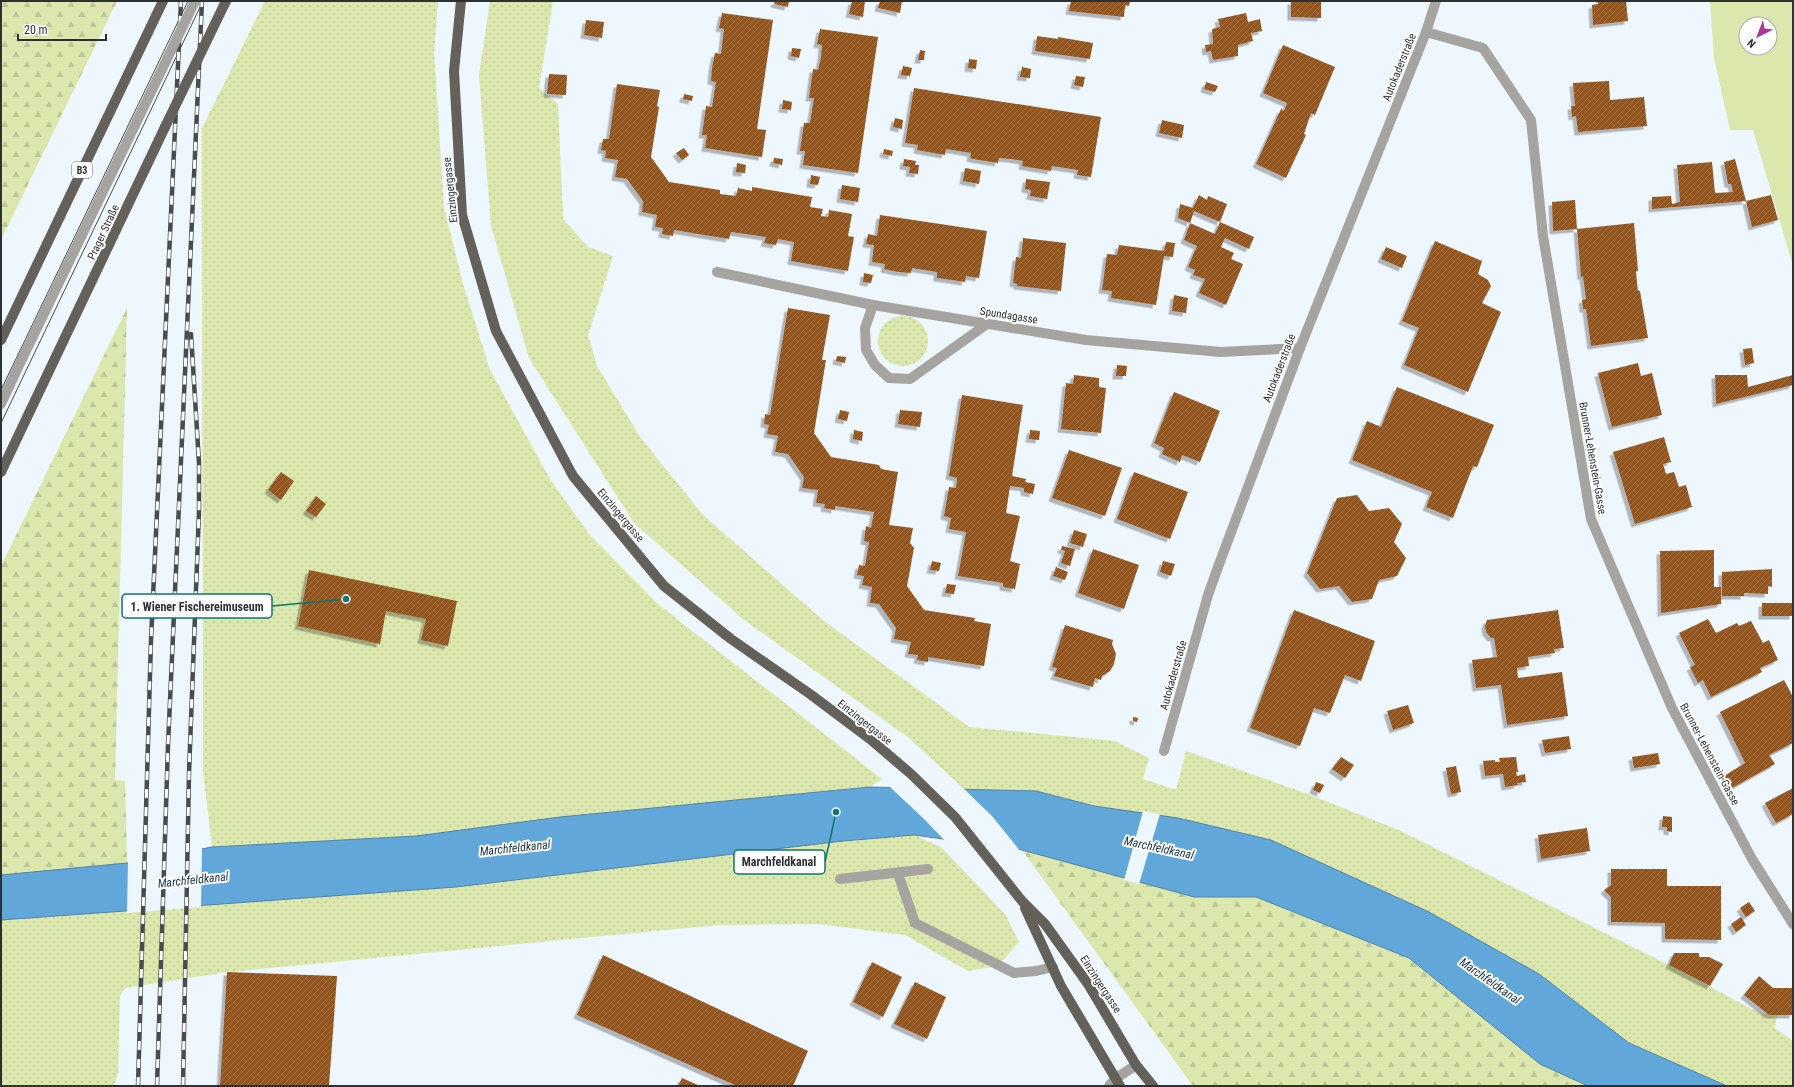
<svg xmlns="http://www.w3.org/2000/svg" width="1794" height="1087" font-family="'Roboto Condensed',sans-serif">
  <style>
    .grass { fill: url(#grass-dots) }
    .forest { fill: url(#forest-firs) }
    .park { fill: #dbe7ad; fill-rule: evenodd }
    .water { fill: #62a7d9; stroke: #5284a8 }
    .pier { fill: #eef7fe }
    .building { fill: url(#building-hatch); filter: url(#shadow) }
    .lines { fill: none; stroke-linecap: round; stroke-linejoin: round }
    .minor { stroke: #a5a4a0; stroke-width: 10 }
    .major { stroke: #63615a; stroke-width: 10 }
    .tram { stroke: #484c4f; stroke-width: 1 }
    .rail-casing { stroke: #484c4f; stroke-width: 4.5 }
    .rail { stroke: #fff; stroke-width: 3; stroke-dasharray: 9; stroke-linecap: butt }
    .minor-bridge { stroke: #a5a4a0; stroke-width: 10 }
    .major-bridge { stroke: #63615a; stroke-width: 10 }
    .labels { text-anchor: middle; stroke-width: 4; stroke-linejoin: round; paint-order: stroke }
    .shield { fill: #fff; stroke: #6d6f71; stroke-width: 1 }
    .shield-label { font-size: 10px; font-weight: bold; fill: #2e3134 }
    .street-label { font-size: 11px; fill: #2e3134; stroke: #fff }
    .water-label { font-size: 12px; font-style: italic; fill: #18364b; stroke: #fff }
    .leader { fill: none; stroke: #0f766e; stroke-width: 1.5 }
    .callout-dot { fill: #0f766e; stroke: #fff; stroke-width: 1.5 }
    .callout { fill: #fff; stroke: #0f766e; stroke-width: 1.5 }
    .callout-label { font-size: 12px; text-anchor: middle; font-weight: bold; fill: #2e3134 }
  </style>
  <defs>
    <pattern id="grass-dots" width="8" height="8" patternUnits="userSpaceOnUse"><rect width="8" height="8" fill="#dbe7ad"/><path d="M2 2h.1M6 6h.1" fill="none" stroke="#bcc795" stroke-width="1.8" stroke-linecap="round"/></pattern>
    <pattern id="forest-firs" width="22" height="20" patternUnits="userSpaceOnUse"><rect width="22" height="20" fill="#dbe7ad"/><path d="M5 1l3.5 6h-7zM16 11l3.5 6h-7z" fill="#bcc795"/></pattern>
    <pattern id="building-hatch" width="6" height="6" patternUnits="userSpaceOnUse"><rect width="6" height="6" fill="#915722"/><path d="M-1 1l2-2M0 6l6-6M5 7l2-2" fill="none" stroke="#9d724a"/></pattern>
    <filter id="shadow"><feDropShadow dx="-3.5" dy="3.5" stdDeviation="0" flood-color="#0004"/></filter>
  </defs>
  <rect width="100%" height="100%" fill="#eef7fe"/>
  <g class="grass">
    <path d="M265,1H438L434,53L444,207L463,284L490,370L550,479L589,534L659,605L882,779L870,787L560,817L416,836L212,847L203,770L202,128Z"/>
    <path d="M490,1H553L539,88L558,104L563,219L588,247L613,256L588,335L597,366L640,437L703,515L824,621L969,727L1115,741L1149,758L1143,779L1176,790L1186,751L1305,793L1401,831L1669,965L1761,1014L1777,1015L1775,1028L1793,1041V1086H1727L1629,1043L1539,974L1156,815L1094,806L1036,791L964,789L909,738L744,620L634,523L529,358L491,225L479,75Z"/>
    <circle cx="903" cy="341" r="25"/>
    <path d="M914,835L941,847L1005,914L1019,942L998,966L968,971L905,935L819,924L718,925L227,972L125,988L120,996L118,1073L114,1086H1V920L456,887L843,841Z"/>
  </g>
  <g class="forest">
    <path d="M1,1H117L1,240Z"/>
    <path d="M127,308L115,780L125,781L127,863L1,876V566Z"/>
    <path d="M1022,850L1194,897H1256L1409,958L1540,1064L1588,1086H1193Z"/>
  </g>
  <path class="park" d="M1710,1H1793V266L1753,130H1730L1714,58ZM1746,24H1770V48H1746Z"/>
  <path class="water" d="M870,787L1036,791L1094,806L1178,818L1271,840L1429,912L1539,974L1629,1043L1727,1086H1588L1540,1064L1409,958L1256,897H1194L1022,850L914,835L843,841L456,887L1,920V875L127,863L212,847L416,836L560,817Z"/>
  <g class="pier">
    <path d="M889,786L962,787L992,816L1021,852L945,841L924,819Z"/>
    <path d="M1143,811L1160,814L1139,884L1124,880Z"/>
    <path d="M202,847L201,907L127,913L128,861Z"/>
  </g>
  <g class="building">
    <path d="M775,1H789L788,7L774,4Z"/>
    <path d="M852,1H865L863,17L849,14Z"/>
    <path d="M880,1H902L900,13L878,8Z"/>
    <path d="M1071,1H1130L1129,6L1125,5L1124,17L1069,11Z"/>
    <path d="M1291,1H1321V18L1291,17Z"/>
    <path d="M1597,1H1626L1628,21L1593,25L1592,5L1598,4Z"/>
    <path d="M722,13L773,20L757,129L766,130L762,157L705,148L707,135H702L706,106L712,107L716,82L711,81L712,68L715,53L721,54L724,29L719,28Z"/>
    <path d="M1246,13L1248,22L1260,19L1262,31L1251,33L1253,41L1238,45V56L1213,60L1211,51L1206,52L1205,45L1213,44L1212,29L1220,27L1218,19Z"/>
    <path d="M586,20L604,22L602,38L584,35Z"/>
    <path d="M820,29L878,37L858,173L803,165L805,151H800L804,123H810L814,98H809L813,69L818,70L821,57L822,45L817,44Z"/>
    <path d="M1037,36L1058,39V37L1093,43L1090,59L1035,51Z"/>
    <path d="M1283,45L1335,67L1315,115L1311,113L1304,134L1306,135L1286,178L1256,164L1281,109L1284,111L1287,103L1263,93Z"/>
    <path d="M792,48L801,49L799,58L791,56Z"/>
    <path d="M920,50L925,51L924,60H918Z"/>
    <path d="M969,59L977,60L976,69L968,68Z"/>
    <path d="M903,66L912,68L910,76L901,75Z"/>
    <path d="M1022,67L1031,69L1030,78L1020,77Z"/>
    <path d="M549,74L567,75L566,95L547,94Z"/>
    <path d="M1076,76L1085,77L1083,87L1074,85Z"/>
    <path d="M1609,81L1610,100L1644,97L1647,126L1578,132L1576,116L1572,117L1571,106H1575L1573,83Z"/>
    <path d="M1206,82L1218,86L1215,92L1204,89Z"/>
    <path d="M617,84L660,90L657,106L659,107L651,157L669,182L720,190V194L736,196L738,188L752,191V187L812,197L810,207L823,209L821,216L828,217L829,210L852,214L848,236L854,237L848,271L791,261L794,242L778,239L776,245L764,243L766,237L731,232L729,239L674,230L673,236L662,234L663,228L655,227L657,215L642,212L643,201L627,179L615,177L618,160L605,158L606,151L601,150L603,139H609Z"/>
    <path d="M914,88L1101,117L1091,177L1077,175L1078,170L1052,166L1051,171L1022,166L1023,161L1011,159L999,158L998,163L973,159L970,158L971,153L946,149L945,155L917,150L918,145L905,143Z"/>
    <path d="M684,94L693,96L692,101L683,99Z"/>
    <path d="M783,100L792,102L791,110L782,109Z"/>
    <path d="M895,118L903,120L902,129L893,127Z"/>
    <path d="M1162,120L1184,125L1182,138L1159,133Z"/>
    <path d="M684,148L689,155L682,160L676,153Z"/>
    <path d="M884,149L893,151L892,156L883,154Z"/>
    <path d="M774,158L783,159L782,165L773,163Z"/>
    <path d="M904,159L916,161L915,165H919L918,174L909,173L910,167L903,166Z"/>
    <path d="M1735,159L1746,201L1652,209V197L1671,196L1672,204L1680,202L1677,165L1712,162L1715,193L1733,192L1731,184H1728L1724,162Z"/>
    <path d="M737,163L746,165L745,173L736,172Z"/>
    <path d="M965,168L981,171L979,184L963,181Z"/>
    <path d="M811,175L820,177L818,185L810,184Z"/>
    <path d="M1026,179L1050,182L1047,199L1030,196L1031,190L1025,189Z"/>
    <path d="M842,185L860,188L858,202L840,199Z"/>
    <path d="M1199,195L1207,200L1208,196L1227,204L1220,222L1254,237L1249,249L1225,238L1221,247L1234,253L1231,259L1243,264L1226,305L1199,293L1205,279L1193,275L1195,270L1188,267L1197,246L1184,240L1190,223L1215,234L1220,222L1194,211L1190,223L1178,218L1180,204L1193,208Z"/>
    <path d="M1771,195L1778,220L1752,227L1746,201Z"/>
    <path d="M1575,200L1577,229L1553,231L1552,202Z"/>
    <path d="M880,215L987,231L979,278L966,276L965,282L952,280L937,278V272L912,268L911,273L898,272L884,269L885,264L872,262L874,245L866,244L868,234L877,236Z"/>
    <path d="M1634,223L1638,271H1636L1637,283L1638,291H1640L1648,338L1591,346L1586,309H1583L1582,300L1586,299L1583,276L1581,277L1577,229Z"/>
    <path d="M1023,238L1066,243L1061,291L1017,286V284L1013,283L1016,257L1021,258Z"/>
    <path d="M1435,241L1482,261L1478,274L1488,280L1491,286L1482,303L1501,312L1468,392L1404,365L1419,328L1402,321Z"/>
    <path d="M1166,242L1175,243L1173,257L1164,256L1156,305L1111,298L1112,291L1102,290L1107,254L1117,255L1119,245L1164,251Z"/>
    <path d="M1386,247L1407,256L1402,268L1381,259Z"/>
    <path d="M864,273L873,275L871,283L863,282Z"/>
    <path d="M1174,295L1188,298L1186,313L1172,311Z"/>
    <path d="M788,308L830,315L822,360H826L814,433L831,457L879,465L881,469L898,472L889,525L913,528L910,543L914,548L907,586L924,610L975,618L974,621L991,624L984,666L928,657V662L917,660L918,655L908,654L911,642L894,639L896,628L879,604L870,603L872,587L862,585L864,576L857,575L859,565L865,566L869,542L864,541L866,526L871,528L874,512L835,506V510L824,508L825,504L816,503L818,490L802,488L804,477L788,454L775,452L778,436L767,434L769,425L764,424L765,414L770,415Z"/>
    <path d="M1752,348L1754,363L1745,365L1743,349Z"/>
    <path d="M837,356L846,357L845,363L836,361Z"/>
    <path d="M1638,363L1641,376L1652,373L1662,415L1612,427L1598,373Z"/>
    <path d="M1117,365L1127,366L1126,376H1116Z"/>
    <path d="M1074,375L1099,378V387L1106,388L1101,433L1061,429L1066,383L1073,384Z"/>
    <path d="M1715,375H1747L1748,387L1793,375V385L1716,404Z"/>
    <path d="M1397,387L1494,425L1477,467L1473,466L1453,518L1426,507L1432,492L1352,460L1367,421L1381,427Z"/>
    <path d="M1174,392L1220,411L1200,462L1182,455L1180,462L1162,454L1164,448L1154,443Z"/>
    <path d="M962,395L1023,405L1012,476L1026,479L1025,482L1035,484L1033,494L1024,492V488L1010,486L1006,513L1020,516L1010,561L1020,564L1015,589L1003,587V583L958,576L966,532L949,529L951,518L944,516L949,487L956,488L957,478L949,476Z"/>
    <path d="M840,410L849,412L847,421L838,419Z"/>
    <path d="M900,410L922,412L920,427L898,424Z"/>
    <path d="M854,430L863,432L862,441L853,439Z"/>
    <path d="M1030,430L1040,431L1039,440L1029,439Z"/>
    <path d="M1664,437L1671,462L1663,464L1666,474L1674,472L1679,487L1686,485L1692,507L1635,524L1613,452Z"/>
    <path d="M1069,450L1122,468L1105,516L1052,498Z"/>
    <path d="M281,472L294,481L281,500L268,490Z"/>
    <path d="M1134,472L1188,492L1170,539L1117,519Z"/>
    <path d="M1357,495L1369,511L1389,508L1402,524L1394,542L1406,558L1397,576L1379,580L1372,599L1352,602L1339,586L1320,589L1307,573L1337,498Z"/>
    <path d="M316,496L326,504L316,517L306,511Z"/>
    <path d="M1074,530L1087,534L1083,547L1070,543Z"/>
    <path d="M1062,546L1075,549L1070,566L1061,563L1065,551L1061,550Z"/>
    <path d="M1093,549L1139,565L1124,609L1078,593Z"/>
    <path d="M1714,550V587H1721V604L1661,613L1660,551Z"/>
    <path d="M932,561L941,563L939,571L930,570Z"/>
    <path d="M1163,561L1175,564L1171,576L1160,572Z"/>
    <path d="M1056,567L1068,572L1065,580L1053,576Z"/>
    <path d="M1772,569V587L1768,586V594L1744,593V596H1722V572Z"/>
    <path d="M309,570L457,601L448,646L421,640L426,619L386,611L380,644L298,626Z"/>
    <path d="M947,584L956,585L954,594L945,593Z"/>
    <rect x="1762" y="603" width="31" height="13"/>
    <path d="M1294,610L1375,641L1361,681L1345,675L1330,713L1314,708L1300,746L1250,728Z"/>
    <path d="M1558,610L1564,648L1554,649L1555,653L1528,657L1529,666L1517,668L1518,678L1562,672L1568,716L1507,725L1501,685L1476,688L1472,660L1497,657L1494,638H1491L1486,632L1485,626L1487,620Z"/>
    <path d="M1708,619L1716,633L1737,623L1739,626L1751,621L1763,643L1769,640L1778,660L1760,668L1762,672L1711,697L1703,680L1698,683L1690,667L1695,665L1679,633Z"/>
    <path d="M1065,625L1113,640L1112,644L1116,654L1114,664L1110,671L1102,676L1101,680L1095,678L1093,687L1054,676L1057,668L1052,667Z"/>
    <path d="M1784,680L1793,697V743L1769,755L1775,764L1732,788L1724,776L1745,763L1720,712Z"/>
    <path d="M1408,705L1414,723L1393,730L1387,711Z"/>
    <path d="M1133,717L1138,718L1137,722L1133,721Z"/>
    <path d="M1569,736L1571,749L1545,753L1542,740Z"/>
    <path d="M1658,753L1660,764L1634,768L1632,757Z"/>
    <path d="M1341,757L1354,765L1345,778L1332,769Z"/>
    <path d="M1516,757L1518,772H1516L1517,776L1525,774L1526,782L1517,783L1518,785L1505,787L1503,774L1485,776L1483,761L1495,760V762H1500L1499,758Z"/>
    <path d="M1456,766L1461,792L1451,794L1446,768Z"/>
    <path d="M1316,782L1324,785L1320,793L1313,790Z"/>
    <path d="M1793,788V814L1776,823L1765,803Z"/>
    <path d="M1663,816L1672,817V832L1667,831V827H1662Z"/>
    <path d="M1587,828L1590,851L1541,859L1538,835Z"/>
    <path d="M1611,869H1667V886H1721V940L1665,939V923L1611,922V897L1604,890L1611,885Z"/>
    <path d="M1749,902L1755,911L1746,917L1740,908Z"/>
    <path d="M1741,917L1746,925L1736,932L1731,924Z"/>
    <path d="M1674,953H1699V957H1709L1723,964L1710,986L1669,965Z"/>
    <path d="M603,955L808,1051L793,1086H737L577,1015Z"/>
    <path d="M872,962L902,977L883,1017L853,1002Z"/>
    <path d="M227,972L337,976L329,1086H220Z"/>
    <path d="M1759,976L1773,988H1793V1015H1769L1744,995Z"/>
    <path d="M915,982L946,997L927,1039L894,1024Z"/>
    <path d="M682,1078L700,1086H678Z"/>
  </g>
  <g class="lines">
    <g class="minor">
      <path d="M1426,32L1483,48L1531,120L1543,236L1591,519L1672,708L1752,859L1793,924"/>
      <path d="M717,272L873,305L1086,340L1221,352L1300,348"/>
      <path d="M873,305L865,328L866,350L875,365L889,378L910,379L987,324"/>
      <path d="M1,404L23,357"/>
      <path d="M1164,751L1208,595L1218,567L1300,348L1426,32L1436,1"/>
      <path d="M898,874L915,923L1014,973L1036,971L1053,967"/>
      <path d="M840,879L928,869"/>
      <path d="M1109,1086L1115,1079L1136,1065"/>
    </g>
    <g class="major">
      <path d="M461,1L454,71L462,215L496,331L573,476L664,586L731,639L810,694L870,739L911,774L955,817L1022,901L1045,924L1088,984L1136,1065L1153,1086"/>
      <path d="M1,340L163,1"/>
      <path d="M1,472L165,127"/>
      <path d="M1025,908L1061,986L1120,1086"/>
    </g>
    <g class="tram">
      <path d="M1,390L188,1"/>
      <path d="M1,423L203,1"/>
    </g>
    <g class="rail-casing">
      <g id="rail">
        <path d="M138,1086L151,640L181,1"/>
        <path d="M157,1086L168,745L202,1"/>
        <path d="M183,1086L189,773L199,511V463L191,334"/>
      </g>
    </g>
    <use href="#rail" class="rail"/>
    <path class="minor-bridge" d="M23,357L195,1"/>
    <path class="major-bridge" d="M165,127L226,1"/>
  </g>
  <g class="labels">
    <rect class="shield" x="72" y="162" width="20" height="16" rx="3"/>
    <g class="shield-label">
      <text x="82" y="174">B3</text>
    </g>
    <g class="street-label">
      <text transform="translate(1399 67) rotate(-68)" y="4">Autokaderstraße</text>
      <text transform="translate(450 190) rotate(-96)" y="4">Einzingergasse</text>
      <text transform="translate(103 232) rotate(-65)" y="4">Prager Straße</text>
      <text transform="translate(1009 315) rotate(9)" y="4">Spundagasse</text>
      <text transform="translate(1279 368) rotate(-69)" y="4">Autokaderstraße</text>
      <text transform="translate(1593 458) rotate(80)" y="4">Brunner-Lehenstein-Gasse</text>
      <text transform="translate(621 515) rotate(50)" y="4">Einzingergasse</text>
      <text transform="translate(1173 675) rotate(-74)" y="4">Autokaderstraße</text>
      <text transform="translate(865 722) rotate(38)" y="4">Einzingergasse</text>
      <text transform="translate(1710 754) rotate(62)" y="4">Brunner-Lehenstein-Gasse</text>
      <text transform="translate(1101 984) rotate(57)" y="4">Einzingergasse</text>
    </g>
    <g class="water-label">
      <text transform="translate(515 848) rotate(-6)" y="4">Marchfeldkanal</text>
      <text transform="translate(1159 848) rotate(12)" y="4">Marchfeldkanal</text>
      <text transform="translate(193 880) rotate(-6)" y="4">Marchfeldkanal</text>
      <text transform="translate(1490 981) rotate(35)" y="4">Marchfeldkanal</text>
    </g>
  </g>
  <path class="leader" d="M346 599L272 606M836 812L825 862"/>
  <g class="callout-dot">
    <circle cx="346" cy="599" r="4"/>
    <circle cx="836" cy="812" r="4"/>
  </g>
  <g class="callout">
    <rect x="122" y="594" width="150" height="24" rx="4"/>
    <rect x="734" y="850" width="91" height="24" rx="4"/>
  </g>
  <g class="callout-label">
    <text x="197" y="611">1. Wiener Fischereimuseum</text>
    <text x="779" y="866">Marchfeldkanal</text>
  </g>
  <rect width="1794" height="1087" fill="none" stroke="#2e3134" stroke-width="4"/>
  <g transform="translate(1758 36) rotate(222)"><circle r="19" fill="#ffffff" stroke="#abadae"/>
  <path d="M0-3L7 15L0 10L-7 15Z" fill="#a73896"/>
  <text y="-6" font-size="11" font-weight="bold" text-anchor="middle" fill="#2e3134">N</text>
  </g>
  <path d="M18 34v6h88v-6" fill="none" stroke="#2e3134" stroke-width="2"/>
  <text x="24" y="34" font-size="12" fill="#2e3134" stroke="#ffffff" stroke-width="3" paint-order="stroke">20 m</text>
</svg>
